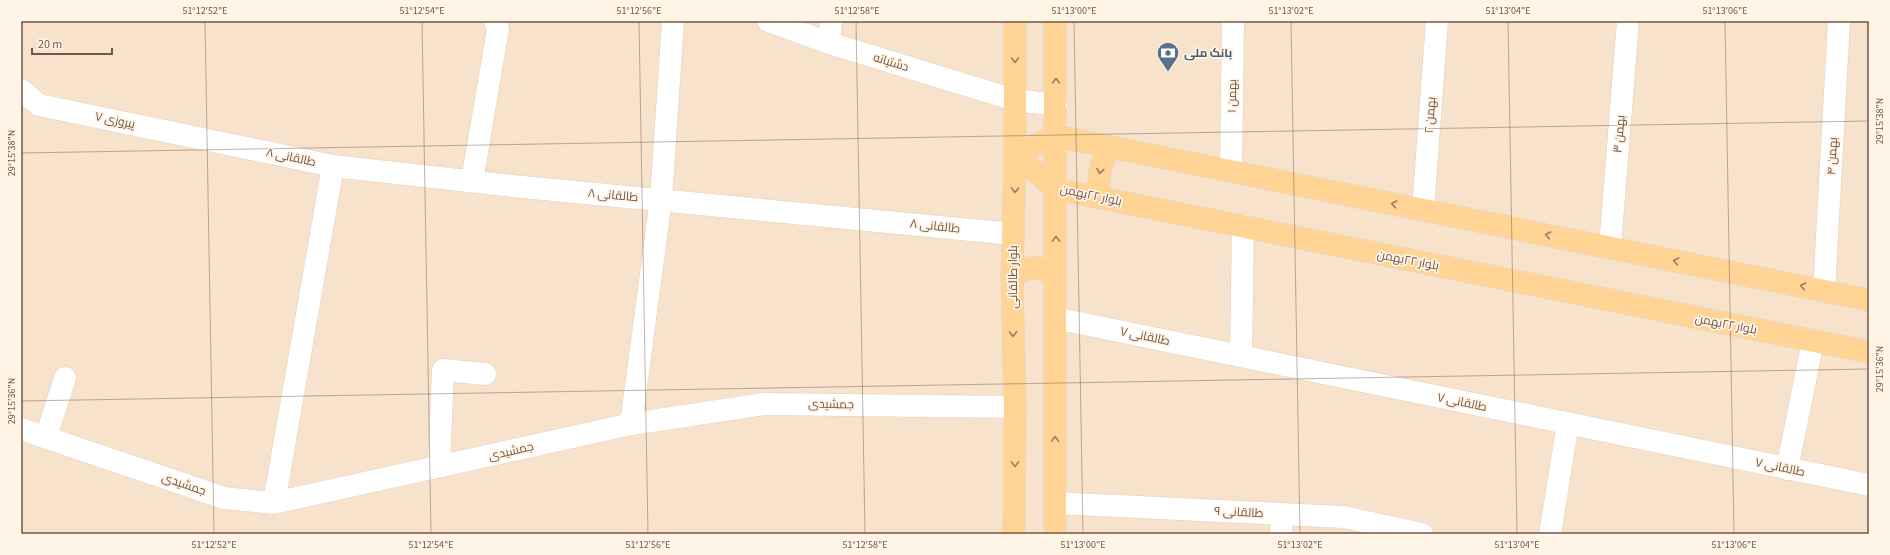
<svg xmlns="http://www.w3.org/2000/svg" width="1890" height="555" font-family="'Source Sans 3',Cairo,sans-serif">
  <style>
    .residential { fill: #f7e2cc }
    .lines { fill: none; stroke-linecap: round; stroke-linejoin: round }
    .minor-casing { stroke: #e5cebd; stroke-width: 23 }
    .major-casing { stroke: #ded6d2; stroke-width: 23 }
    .minor { stroke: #fff; stroke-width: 22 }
    .major { stroke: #ffd495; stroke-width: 22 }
    .oneway { stroke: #9f7a5c }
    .ticks { fill: none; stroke: #765444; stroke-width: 1; stroke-opacity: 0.45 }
    .labels { text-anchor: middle; stroke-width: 3.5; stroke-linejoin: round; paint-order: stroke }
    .service-label { font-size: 12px; font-weight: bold; fill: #4e5e75; stroke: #fff5e7; text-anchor: start }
    .street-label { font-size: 12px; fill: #765444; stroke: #fff5e7 }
    .neatline { fill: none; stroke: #765444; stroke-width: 1.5 }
    .ticks-label { font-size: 10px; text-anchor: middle; fill: #765444 }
  </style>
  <rect width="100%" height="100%" fill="#fef1de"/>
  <rect class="residential" x="21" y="21" width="1848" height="513"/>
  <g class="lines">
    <g class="minor-casing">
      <g id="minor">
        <path d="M768,21L829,43L1015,100L1056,105"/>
        <path d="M829,43L831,21"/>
        <path d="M21,90L39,105L333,166L512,186L1013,234"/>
        <path d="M1231,171L1233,21"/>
        <path d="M472,181L498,29L495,21"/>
        <path d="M1423,210L1437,21"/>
        <path d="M1610,247L1628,21"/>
        <path d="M1824,291L1839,21"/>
        <path d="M1055,318L1869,485"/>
        <path d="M1241,356L1243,226"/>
        <path d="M631,424L661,199L673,21"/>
        <path d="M21,429L224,498L274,503L631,424L765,404L1015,407"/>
        <path d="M46,437L65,378"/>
        <path d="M439,467L443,370L485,374"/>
        <path d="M1787,469L1813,341"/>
        <path d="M274,503L333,166"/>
        <path d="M1055,503L1344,517L1422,534"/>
        <path d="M1281,534L1282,514"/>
        <path d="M1550,534L1568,423"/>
      </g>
    </g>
    <g class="major-casing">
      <g id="major">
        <path d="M1099,198C1098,178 1100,164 1109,147"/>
        <path d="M1012,280C1026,264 1039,264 1056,277"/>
        <path d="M1869,300L1056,136L1015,154L1056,189L1869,352"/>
        <path d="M1014,534L1015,407L1012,280L1015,154V21"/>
        <path d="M1055,534V21"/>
      </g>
    </g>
    <use href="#minor" class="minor"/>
    <use href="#major" class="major"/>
  </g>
  <defs><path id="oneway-chevron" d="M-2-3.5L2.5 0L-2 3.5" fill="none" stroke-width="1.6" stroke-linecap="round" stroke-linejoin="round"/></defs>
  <g class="oneway">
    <use href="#oneway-chevron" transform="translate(1015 60) rotate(90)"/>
    <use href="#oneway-chevron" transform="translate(1056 81) rotate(-90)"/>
    <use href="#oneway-chevron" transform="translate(1100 171) rotate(100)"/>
    <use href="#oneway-chevron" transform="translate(1015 190) rotate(92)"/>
    <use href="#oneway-chevron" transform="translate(1394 204) rotate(-169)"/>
    <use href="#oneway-chevron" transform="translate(1548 235) rotate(-169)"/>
    <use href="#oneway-chevron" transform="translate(1056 239) rotate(-90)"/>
    <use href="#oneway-chevron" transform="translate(1676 261) rotate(-169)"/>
    <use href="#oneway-chevron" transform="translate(1803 286) rotate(-169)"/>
    <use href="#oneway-chevron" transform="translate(1013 334) rotate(89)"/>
    <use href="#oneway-chevron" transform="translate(1055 439) rotate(-90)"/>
    <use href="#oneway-chevron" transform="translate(1015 464) rotate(90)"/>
  </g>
  <path class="ticks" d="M205,21L214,534M422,21L431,534M639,21L648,534M856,21L865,534M1074,21L1083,534M1291,21L1300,534M1508,21L1517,534M1725,21L1734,534M21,153L1869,121M21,401L1869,369"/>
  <defs>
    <g id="bank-pin" transform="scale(1.15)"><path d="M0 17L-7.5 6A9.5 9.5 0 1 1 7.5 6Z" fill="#5c6f8a" stroke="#fff5e7"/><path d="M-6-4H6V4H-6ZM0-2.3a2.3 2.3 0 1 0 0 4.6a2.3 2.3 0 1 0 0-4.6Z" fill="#fff"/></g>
  </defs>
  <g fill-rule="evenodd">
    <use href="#bank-pin" x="1168" y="53"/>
  </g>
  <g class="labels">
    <g class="service-label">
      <text x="1184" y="57">بانک ملی</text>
    </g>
    <g class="street-label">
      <text transform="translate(891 62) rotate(17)" y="4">دشتیانه</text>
      <text transform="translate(1232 96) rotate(-89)" y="4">بهمن ۱</text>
      <text transform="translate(1430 115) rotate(-86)" y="4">بهمن ۲</text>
      <text transform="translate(115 120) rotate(12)" y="4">پیروزی ۷</text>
      <text transform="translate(1619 134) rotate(-85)" y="4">بهمن ۳</text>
      <text transform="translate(1832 156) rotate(-87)" y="4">بهمن ۴</text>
      <text transform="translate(291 157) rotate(12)" y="4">طالقانی ۸</text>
      <text transform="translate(613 195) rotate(5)" y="4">طالقانی ۸</text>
      <text transform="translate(1091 195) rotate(12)" y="4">بلوار ۲۲بهمن</text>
      <text transform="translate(935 226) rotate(6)" y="4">طالقانی ۸</text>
      <text transform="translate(1408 260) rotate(11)" y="4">بلوار ۲۲بهمن</text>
      <text transform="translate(1013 277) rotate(-90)" y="4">بلوار طالقانی</text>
      <text transform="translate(1726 324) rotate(11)" y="4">بلوار ۲۲بهمن</text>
      <text transform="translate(1145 336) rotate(12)" y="4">طالقانی ۷</text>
      <text transform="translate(1462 402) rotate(12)" y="4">طالقانی ۷</text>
      <text transform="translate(831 404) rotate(1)" y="4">جمشیدی</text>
      <text transform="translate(511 451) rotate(-13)" y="4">جمشیدی</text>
      <text transform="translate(1780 467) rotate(12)" y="4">طالقانی ۷</text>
      <text transform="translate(184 484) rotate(19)" y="4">جمشیدی</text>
      <text transform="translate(1239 512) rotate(3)" y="4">طالقانی ۹</text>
    </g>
  </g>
  <rect width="1890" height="555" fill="none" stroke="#fff5e7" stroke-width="44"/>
  <path d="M32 48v6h80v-6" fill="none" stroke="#765444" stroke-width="2"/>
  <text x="38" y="48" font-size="12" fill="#765444" stroke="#fff5e7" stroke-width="3" paint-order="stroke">20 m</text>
  <rect x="22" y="22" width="1846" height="511" class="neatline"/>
  <g class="ticks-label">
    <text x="205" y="14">51°12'52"E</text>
    <text x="422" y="14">51°12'54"E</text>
    <text x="639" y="14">51°12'56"E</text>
    <text x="857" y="14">51°12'58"E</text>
    <text x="1074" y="14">51°13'00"E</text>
    <text x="1291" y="14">51°13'02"E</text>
    <text x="1508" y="14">51°13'04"E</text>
    <text x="1725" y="14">51°13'06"E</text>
    <text transform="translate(1879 121) rotate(-90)" y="4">29°15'38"N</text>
    <text transform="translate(11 153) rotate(-90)" y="4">29°15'38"N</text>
    <text transform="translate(1879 369) rotate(-90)" y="4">29°15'36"N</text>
    <text transform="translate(11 401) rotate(-90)" y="4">29°15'36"N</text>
    <text x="214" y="548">51°12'52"E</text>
    <text x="431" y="548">51°12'54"E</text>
    <text x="648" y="548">51°12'56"E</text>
    <text x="865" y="548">51°12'58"E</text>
    <text x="1083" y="548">51°13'00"E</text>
    <text x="1300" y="548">51°13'02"E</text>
    <text x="1517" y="548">51°13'04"E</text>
    <text x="1734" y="548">51°13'06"E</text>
  </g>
</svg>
